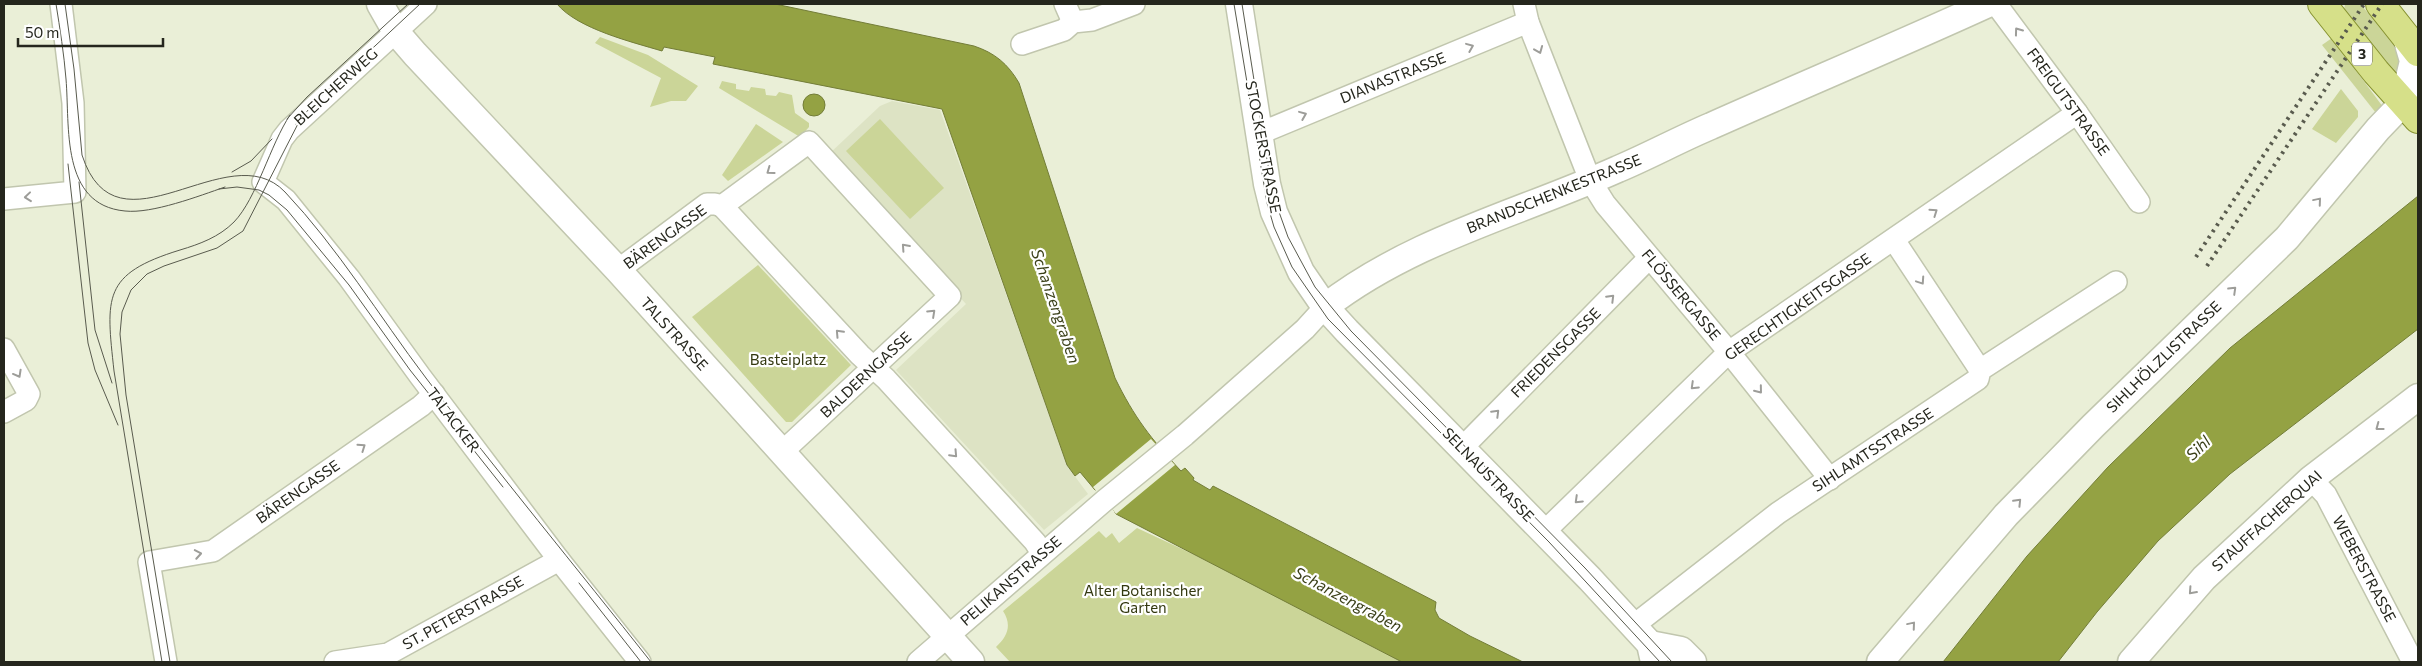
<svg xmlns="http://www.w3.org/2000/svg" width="2422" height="666" font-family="Commissioner,sans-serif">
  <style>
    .built { fill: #dde3c4 }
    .green { fill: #cbd598 }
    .water { fill: #94a243; stroke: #737d38 }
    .pier { fill: #eaefd7 }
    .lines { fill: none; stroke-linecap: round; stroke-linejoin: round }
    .minor-casing { stroke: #c1c6ae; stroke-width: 24 }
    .tertiary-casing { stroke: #c1c6ae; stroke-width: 29 }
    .primary-casing { stroke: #869230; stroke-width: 30 }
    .minor { stroke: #fff; stroke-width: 21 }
    .tertiary { stroke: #fff; stroke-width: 26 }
    .primary { stroke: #d6e089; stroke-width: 28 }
    .tram { stroke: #595b4e; stroke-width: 1 }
    .rail { stroke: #595b4e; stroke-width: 4; stroke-dasharray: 2.5 5; stroke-linecap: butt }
    .oneway { stroke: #9d9d99 }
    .labels { text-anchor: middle; stroke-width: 4.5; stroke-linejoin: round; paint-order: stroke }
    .shield { fill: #fff; stroke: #666761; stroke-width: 1 }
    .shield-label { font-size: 14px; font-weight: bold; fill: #25261d }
    .street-label { font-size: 15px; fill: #25261d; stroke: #fff }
    .park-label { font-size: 15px; fill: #333810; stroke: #fff }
    .water-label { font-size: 16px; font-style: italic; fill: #3c411a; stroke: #fff }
  </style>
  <rect width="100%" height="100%" fill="#eaefd7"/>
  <path class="built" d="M892,101L940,110L1068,467L1088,494L1044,530L896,370L966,304L829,154L880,106Z"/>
  <g class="green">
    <path d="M2345,4H2360L2393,40L2403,68L2398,76L2344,10Z"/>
    <path d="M600,37L648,55L698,86L686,101H671L650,107L661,78L595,43Z"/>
    <path d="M2332,38L2383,107L2376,113L2322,45Z"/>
    <path d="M722,81L736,84V89L749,91L751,87L765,89L766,95L776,96L779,92L792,95L795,113L809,123V127L800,137L719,88Z"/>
    <path d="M2341,89L2358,111V117L2336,143L2312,129Z"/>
    <path d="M880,119L944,188L910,219L846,151Z"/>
    <path d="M756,124L783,142L728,181L722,175Z"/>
    <path d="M758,265L851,365L792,422H786L692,317Z"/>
    <path d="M1137,528L1212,563L1402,662H1010L996,647C1008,636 1012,625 1003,611L1099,531L1106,538L1112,533L1119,543Z"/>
  </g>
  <g class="water">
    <path d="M557,4H775L974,46C995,53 1008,64 1019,83L1115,378C1134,417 1151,439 1181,471L1185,468L1194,478L1193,480L1210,490L1213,486L1436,602L1435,610L1439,618L1470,636L1523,662H1402L1116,514L1101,489L1095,490L1080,472L1075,476L1067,465L942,109L713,64L715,57L664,47L662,51C632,42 578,29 557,4Z"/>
    <circle cx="814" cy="105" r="11"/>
    <path d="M2418,196V329L2230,474L2158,541L2097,612L2058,662H1943L2027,556L2108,467L2230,348Z"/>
  </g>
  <path class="pier" d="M1151,439L1175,465L1116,514L1099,491L1097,492L1093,487Z"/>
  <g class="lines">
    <g class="minor-casing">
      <g id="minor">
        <path d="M426,4L289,130L282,139L263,182L286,200L349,278L420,376L559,560L640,662"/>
        <path d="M1065,4L1073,22"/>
        <path d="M1524,4L1528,22L1590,180L1605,204L1729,352L1830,479"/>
        <path d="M1996,4L2077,113L2139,202"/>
        <path d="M1022,44L1064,30L1073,22L1092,20L1134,4"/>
        <path d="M1258,134L1528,22"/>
        <path d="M4,199L75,192L73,103L61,4"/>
        <path d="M722,206L809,142L950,296L781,453"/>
        <path d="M722,206L860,355L886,379L1035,542L1042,553"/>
        <path d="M1894,240L1980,370"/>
        <path d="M618,270L707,204H715L722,206"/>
        <path d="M4,349L29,394L26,400L4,412"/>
        <path d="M1462,448L1649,258"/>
        <path d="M2311,479L2326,495L2413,662"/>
        <path d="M1544,532L1729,352L2077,113"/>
        <path d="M1633,626L1778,513L1978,379L1980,370L2116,282"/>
        <path d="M166,662L149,562L213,551L421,406L434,394"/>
        <path d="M335,662L388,654L559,560"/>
        <path d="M918,662L1104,501L1185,435L1305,329L1325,307"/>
      </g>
    </g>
    <g class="tertiary-casing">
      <g id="tertiary">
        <path d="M380,4L396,32L415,54L618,270L971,662"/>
        <path d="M1239,4L1267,184L1274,212L1301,272L1325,307L1347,331L1590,579L1650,644L1654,662"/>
        <path d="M1325,307C1411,240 1520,213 1618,169C1649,156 1680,139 1711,126C1803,85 1896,46 1988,4"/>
        <path d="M1650,644L1681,650L1693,662"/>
        <path d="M1880,662L2006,515L2093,426L2287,238L2378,129L2403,103L2413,61L2406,37"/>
        <path d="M2131,662L2204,578L2311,479L2418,397"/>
      </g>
    </g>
    <g class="primary-casing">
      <g id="primary">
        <path d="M2322,4L2376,72L2418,119"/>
        <path d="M2380,4L2418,52"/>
      </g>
    </g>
    <use href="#minor" class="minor"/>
    <use href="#tertiary" class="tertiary"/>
    <use href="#primary" class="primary"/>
    <g class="tram">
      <path d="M56,4C60,29 64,54 66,79C70,126 60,205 125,211C152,214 199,196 225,187"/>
      <path d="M65,4L74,69L82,155C117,263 228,132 285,192C338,248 379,316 426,378C499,474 576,567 651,662"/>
      <path d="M1234,4L1267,203L1274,227L1292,267L1328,319L1549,542L1660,662"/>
      <path d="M1242,4L1263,137L1274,198L1288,237L1315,287L1351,331L1585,568L1672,662"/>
      <path d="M287,119L307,97L408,4"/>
      <path d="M296,124L316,101L420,4"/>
      <path d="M68,164L88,343L95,370L118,425"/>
      <path d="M232,172L251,161L272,139"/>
      <path d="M79,182L95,330L112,383"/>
      <path d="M219,189L237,187L259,190L269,195L287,210L349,285L410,370L503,487"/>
      <path d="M579,583L641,662"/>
      <path d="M162,662L114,371C106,297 102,274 180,250C200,244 219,237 234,222C257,198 270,145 290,115"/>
      <path d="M170,662L126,395L120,334L122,312L131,290L147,274L164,266L217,248L243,231L301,118"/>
    </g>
    <g class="rail">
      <path d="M2196,257L2364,4"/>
      <path d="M2207,266L2382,4"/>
    </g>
  </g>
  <defs><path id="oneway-chevron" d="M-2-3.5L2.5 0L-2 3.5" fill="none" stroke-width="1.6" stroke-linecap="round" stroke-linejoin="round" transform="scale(1.25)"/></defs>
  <g class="oneway">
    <use href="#oneway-chevron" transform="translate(2018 31) rotate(-126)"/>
    <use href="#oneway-chevron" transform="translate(1470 47) rotate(-22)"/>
    <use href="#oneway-chevron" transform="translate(1539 50) rotate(68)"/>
    <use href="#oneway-chevron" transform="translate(1303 115) rotate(-22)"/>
    <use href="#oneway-chevron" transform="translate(770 171) rotate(144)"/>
    <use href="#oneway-chevron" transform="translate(28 197) rotate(174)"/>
    <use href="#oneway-chevron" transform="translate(2318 201) rotate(-50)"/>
    <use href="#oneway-chevron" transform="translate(1934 212) rotate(-35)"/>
    <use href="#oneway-chevron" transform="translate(905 247) rotate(-132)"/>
    <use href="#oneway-chevron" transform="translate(1921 281) rotate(56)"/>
    <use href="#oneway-chevron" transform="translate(2233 290) rotate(-44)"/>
    <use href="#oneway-chevron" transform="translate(1611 298) rotate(-45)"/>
    <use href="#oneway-chevron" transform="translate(932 313) rotate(-43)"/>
    <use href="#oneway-chevron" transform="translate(839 333) rotate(-133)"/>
    <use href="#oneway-chevron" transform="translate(18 374) rotate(61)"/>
    <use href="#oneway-chevron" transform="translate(1694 386) rotate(136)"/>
    <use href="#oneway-chevron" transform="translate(1759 390) rotate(51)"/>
    <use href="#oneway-chevron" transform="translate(1496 413) rotate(-45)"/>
    <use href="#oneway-chevron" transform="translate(2379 427) rotate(143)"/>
    <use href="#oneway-chevron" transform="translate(362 447) rotate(-35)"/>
    <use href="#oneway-chevron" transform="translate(954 454) rotate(47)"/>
    <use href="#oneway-chevron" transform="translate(1578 500) rotate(136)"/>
    <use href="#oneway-chevron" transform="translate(2018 502) rotate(-46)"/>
    <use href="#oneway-chevron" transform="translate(198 554) rotate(-10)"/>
    <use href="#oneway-chevron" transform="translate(2192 591) rotate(132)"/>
    <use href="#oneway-chevron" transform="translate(1912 625) rotate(-50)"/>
  </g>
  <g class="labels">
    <rect class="shield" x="2352" y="42.5" width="20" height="23" rx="4"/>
    <g class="shield-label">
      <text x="2362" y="59">3</text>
    </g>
    <g class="street-label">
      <text transform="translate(1393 78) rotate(-22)" y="5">DIANASTRASSE</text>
      <text transform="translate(336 87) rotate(-42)" y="5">BLEICHERWEG</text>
      <text transform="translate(2068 102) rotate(54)" y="5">FREIGUTSTRASSE</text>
      <text transform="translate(1263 147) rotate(79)" y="5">STOCKERSTRASSE</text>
      <text transform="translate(1554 194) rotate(-22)" y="5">BRANDSCHENKESTRASSE</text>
      <text transform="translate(665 237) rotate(-36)" y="5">BÄRENGASSE</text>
      <text transform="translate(1681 295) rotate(50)" y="5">FLÖSSERGASSE</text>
      <text transform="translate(1798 307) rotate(-35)" y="5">GERECHTIGKEITSGASSE</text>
      <text transform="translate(674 334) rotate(48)" y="5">TALSTRASSE</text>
      <text transform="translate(1556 353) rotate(-45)" y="5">FRIEDENSGASSE</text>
      <text transform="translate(2164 357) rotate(-44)" y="5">SIHLHÖLZLISTRASSE</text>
      <text transform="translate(866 375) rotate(-43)" y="5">BALDERNGASSE</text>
      <text transform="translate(453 420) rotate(53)" y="5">TALACKER</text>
      <text transform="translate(1873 450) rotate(-33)" y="5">SIHLAMTSSTRASSE</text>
      <text transform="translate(1488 475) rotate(46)" y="5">SELNAUSTRASSE</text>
      <text transform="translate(298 492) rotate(-35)" y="5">BÄRENGASSE</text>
      <text transform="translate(2267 521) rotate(-42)" y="5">STAUFFACHERQUAI</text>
      <text transform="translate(2364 569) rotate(62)" y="5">WEBERSTRASSE</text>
      <text transform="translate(1011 581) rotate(-41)" y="5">PELIKANSTRASSE</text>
      <text transform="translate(463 613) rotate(-29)" y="5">ST. PETERSTRASSE</text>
    </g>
    <g class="park-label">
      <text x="788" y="365">Basteiplatz</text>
      <text x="1143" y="596">Alter Botanischer<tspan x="1143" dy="17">Garten</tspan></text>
    </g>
    <g class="water-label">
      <text transform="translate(1056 306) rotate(71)" y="6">Schanzengraben</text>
      <text transform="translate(2198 448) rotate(-44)" y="6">Sihl</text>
      <text transform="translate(1348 599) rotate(28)" y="6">Schanzengraben</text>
    </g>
  </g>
  <rect width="2422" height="666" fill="none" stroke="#25261d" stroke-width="10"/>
  <path d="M18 38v8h145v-8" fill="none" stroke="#25261d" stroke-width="2.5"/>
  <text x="25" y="38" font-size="15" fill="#25261d" stroke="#ffffff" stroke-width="4" paint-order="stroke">50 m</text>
</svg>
